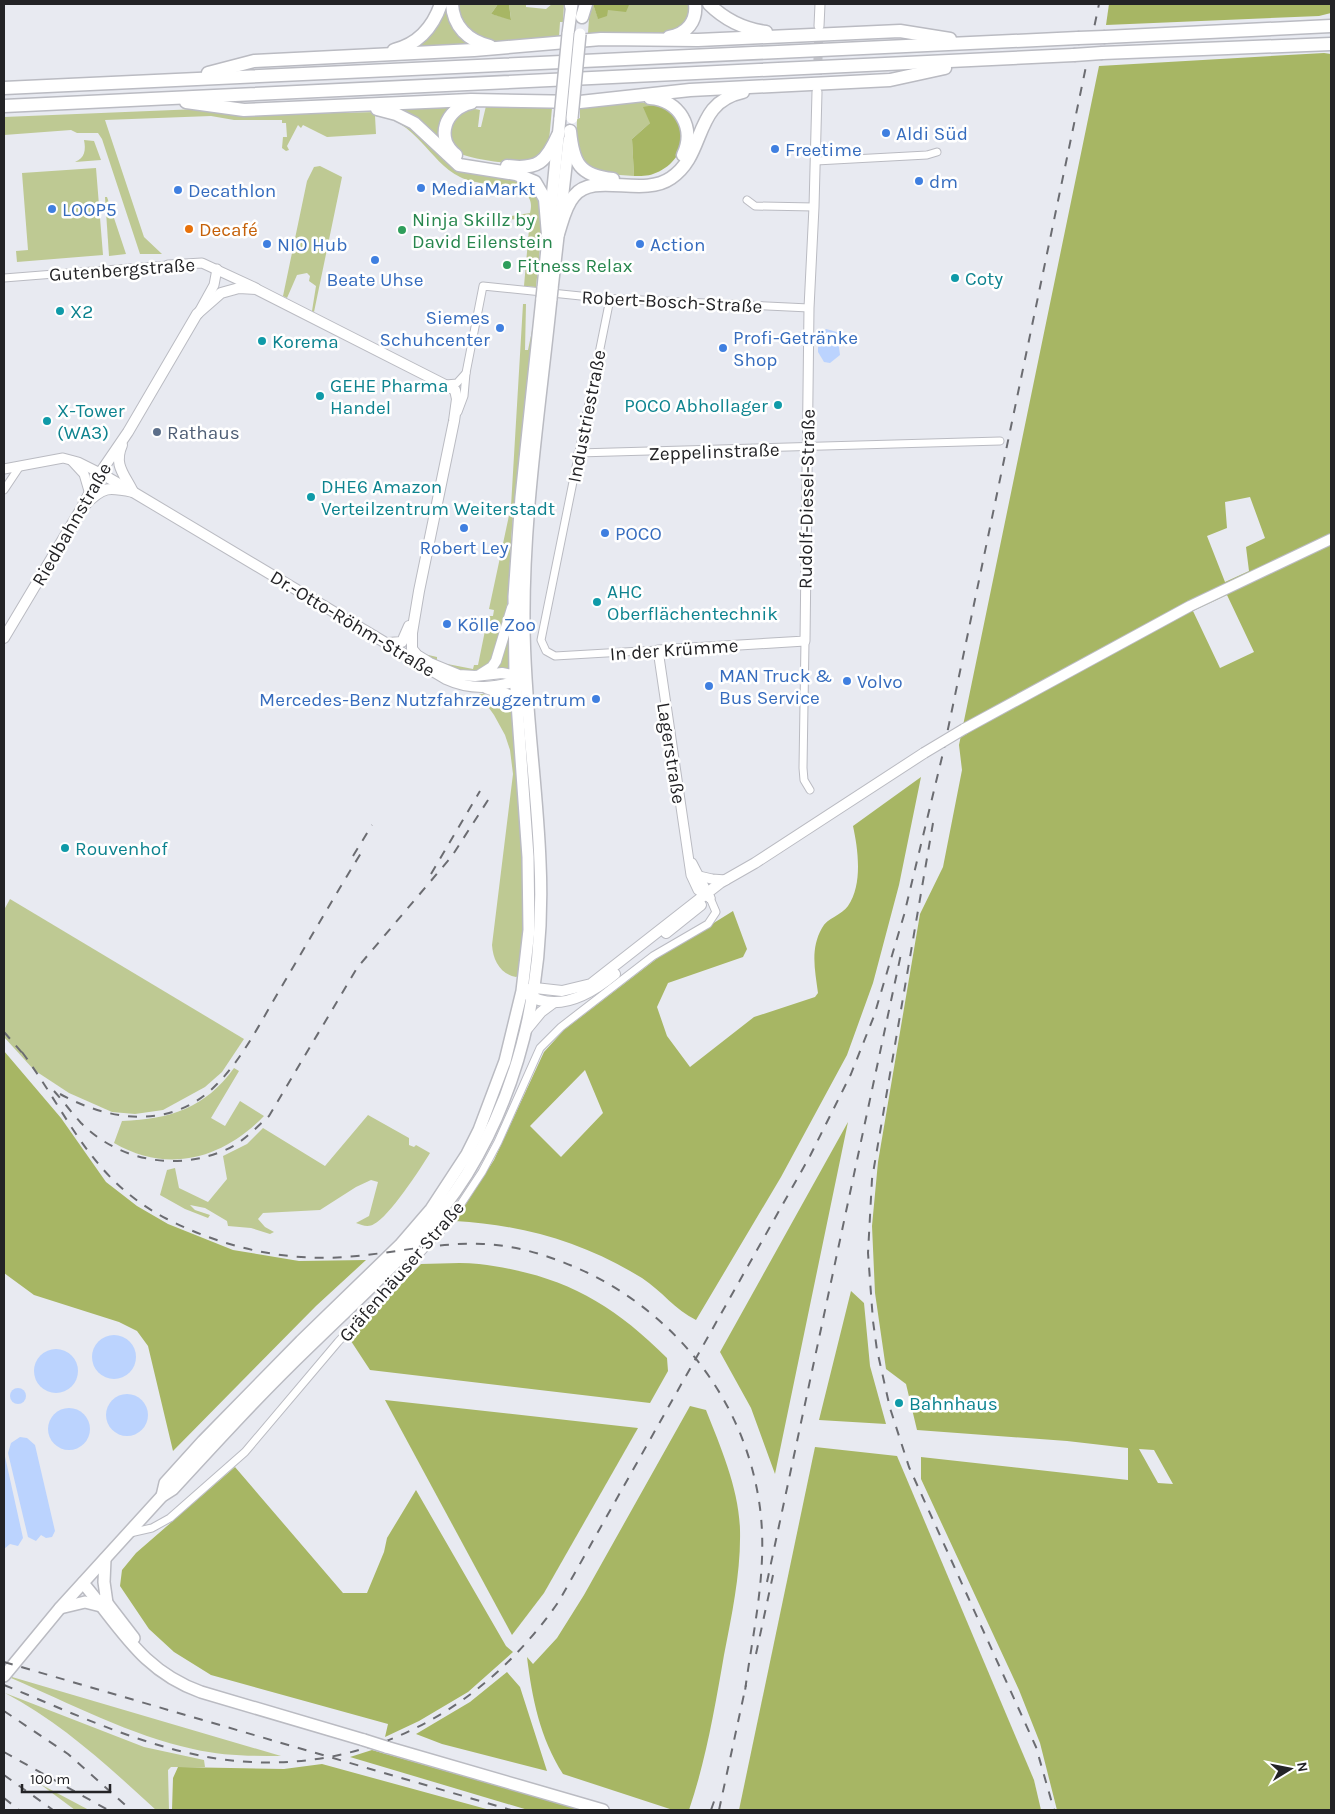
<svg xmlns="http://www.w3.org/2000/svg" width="1335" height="1814" font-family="Karla,sans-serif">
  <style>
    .green { fill: #bec993 }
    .forest { fill: #a7b664; fill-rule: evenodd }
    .water { fill: #bbd3fe }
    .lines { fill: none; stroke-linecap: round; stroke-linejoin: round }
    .tertiary-tunnel { stroke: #c1c2c8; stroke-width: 9; stroke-dasharray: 9 4.5; stroke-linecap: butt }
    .minor-casing { stroke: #babbc2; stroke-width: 9 }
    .tertiary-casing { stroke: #babbc2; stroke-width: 11 }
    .secondary-casing { stroke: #babbc2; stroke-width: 12 }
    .primary-casing { stroke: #babbc2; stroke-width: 14 }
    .motorway-casing { stroke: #babbc2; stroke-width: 15 }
    .minor { stroke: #fff; stroke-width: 7 }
    .tertiary { stroke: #fff; stroke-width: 9 }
    .secondary { stroke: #fff; stroke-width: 10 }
    .primary { stroke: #fff; stroke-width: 11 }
    .motorway { stroke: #fff; stroke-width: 12 }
    .rail { stroke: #6b6c71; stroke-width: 2; stroke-dasharray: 9 9; stroke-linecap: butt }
    .secondary-bridge-casing { stroke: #babbc2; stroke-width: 12; stroke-linecap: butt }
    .primary-bridge-casing { stroke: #babbc2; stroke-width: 14; stroke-linecap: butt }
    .motorway-bridge-casing { stroke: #babbc2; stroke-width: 15; stroke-linecap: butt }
    .secondary-bridge { stroke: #fff; stroke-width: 10 }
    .primary-bridge { stroke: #fff; stroke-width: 11 }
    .motorway-bridge { stroke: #fff; stroke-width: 12 }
    .shop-dot { fill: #3f7fe0; stroke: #fff; stroke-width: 2 }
    .food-dot { fill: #e8710a; stroke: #fff; stroke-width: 2 }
    .leisure-dot { fill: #2e9e5b; stroke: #fff; stroke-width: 2 }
    .culture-dot { fill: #0f9aa8; stroke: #fff; stroke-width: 2 }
    .service-dot { fill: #5c6f8a; stroke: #fff; stroke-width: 2 }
    .labels { text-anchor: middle; stroke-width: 5; stroke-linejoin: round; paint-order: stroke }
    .shop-label { font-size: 19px; fill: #366cbe; stroke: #fff; text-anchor: start }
    .leisure-label { font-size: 19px; fill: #27864d; stroke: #fff; text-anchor: start }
    .food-label { font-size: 19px; fill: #c56008; stroke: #fff; text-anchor: start }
    .street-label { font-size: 19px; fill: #232326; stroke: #fff }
    .culture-label { font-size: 19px; fill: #0d838f; stroke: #fff; text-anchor: start }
    .service-label { font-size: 19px; fill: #4e5e75; stroke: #fff; text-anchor: start }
  </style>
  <rect width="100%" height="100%" fill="#e8eaf1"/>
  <g class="green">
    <path d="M445,4L472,45L412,48Z"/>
    <path d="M457,4H498L491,14L511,19L509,4H526V7L546,9L552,4H564L563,22H560L559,37L501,42L485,40L462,26Z"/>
    <path d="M590,4H593L598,18L608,10L629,5L624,4H692V15L682,29L659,35L588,33Z"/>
    <path d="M640,102L655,105L650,123L632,139L634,176L606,174L585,166L576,149L577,119L580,118V107Z"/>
    <path d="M457,104L442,142L388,108Z"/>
    <path d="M486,106L552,108L549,141L542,155C536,158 528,163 521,163C509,164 460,159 454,149C442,131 457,103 480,110L478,127H481Z"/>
    <path d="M198,109L289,114L378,112L404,121L446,159L532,185L544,209L536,287L524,286L530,218L505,220L504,217L530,213C531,209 532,203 529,198C520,184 476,186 460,177C428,161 416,119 375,116L376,134L327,137L303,125L301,128L298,125L287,146L289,150L286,151L282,148L283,137H287L286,123H282V120H234L211,116L105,120L144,237L162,254H140L102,139L98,133H77L71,130L4,135V117Z"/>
    <path d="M84,140L94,141L101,160L75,162C85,158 86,150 84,140Z"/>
    <path d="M320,166L342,177L314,312L312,311L316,286L309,281L310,276L307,273L297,275L287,298L283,296L307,181L314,167Z"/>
    <path d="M96,168L103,255L17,262L16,251L28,250L22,173Z"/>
    <path d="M105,197H107L126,254L109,256Z"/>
    <path d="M523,304H526L525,350H528L533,326C526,393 518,461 512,529C509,560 510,640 491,663C481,675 466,673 453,669C441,666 425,659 418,648L424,654L437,657V662L473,669L474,665H478L488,616H493L494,610L489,609L511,506Z"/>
    <path d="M509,632L510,672L490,673Z"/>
    <path d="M479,694L500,695L512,704C520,794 533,887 518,976L516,977C500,974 493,960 492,945L513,774L510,750L505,735L494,715Z"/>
    <path d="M10,899L244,1039L222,1072L205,1087L163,1110L135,1114L112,1112L69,1093L34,1070L4,1037V910Z"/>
    <path d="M234,1068L239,1071L211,1118L225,1126L240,1101L264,1116C222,1159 168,1174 114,1143L122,1121C171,1119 205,1108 234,1068Z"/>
    <path d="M368,1115L409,1138V1145L414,1147L416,1145L430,1153C421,1168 389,1217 374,1224C368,1228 362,1225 356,1223L369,1216L378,1182L371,1180L356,1187L320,1210L263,1213L258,1219L265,1227L274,1232L270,1234L251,1228L228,1226L227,1221L205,1208L190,1205L195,1210L210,1215L208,1218L185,1209L160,1195L167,1170L175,1168L179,1188L208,1202L227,1179L223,1156L247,1144L263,1128L325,1166Z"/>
    <path d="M12,1677L281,1756C252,1756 222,1756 193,1749C132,1736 69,1703 11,1678Z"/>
    <path d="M5,1693L144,1747L204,1760L205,1767H171L168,1770L169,1810H156C109,1767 62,1723 5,1693Z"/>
    <path d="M40,1784L89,1810H75Z"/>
  </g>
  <g class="forest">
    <path d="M498,4H509L511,20L491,14Z"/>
    <path d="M593,4L629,5L626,12L608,10L607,16L598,19Z"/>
    <path d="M1109,4H1331V13L1319,16L1106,25Z"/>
    <path d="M1324,53L1331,54V1810H1057L1040,1743L1019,1690L921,1479V1457L1128,1480V1448L1067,1441L917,1430L906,1384L886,1369L875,1293L872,1226L878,1162L920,914L943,867L962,770L959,745L1099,66ZM1250,497L1265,538L1246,547L1249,571L1225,582L1207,536L1227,528L1225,502ZM1227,595L1254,652L1220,668L1193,611ZM1139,1449L1154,1450L1173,1484L1158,1483Z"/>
    <path d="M655,105C695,117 689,162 653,174C648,176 640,176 634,176L632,139L650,123L643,107Z"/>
    <path d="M921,777L899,885L873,983L847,1055L781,1177L696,1320C675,1310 662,1291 642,1278C583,1242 524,1225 455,1221L494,1160L544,1052L564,1030L659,957L733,911L747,949L743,957L668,983L657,1007L667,1036L690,1067L754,1017L815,997L818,993C815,970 810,949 822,928C827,918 842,915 848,906C863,884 858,849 853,826ZM585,1070L603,1113L561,1157L530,1126Z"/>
    <path d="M4,1051L61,1118L106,1182L137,1206L168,1224L233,1250L299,1261L366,1260L316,1306L173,1451L148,1346L137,1331L119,1322L34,1295L4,1273Z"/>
    <path d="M848,1122L775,1474L751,1408L720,1352Z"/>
    <path d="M421,1264C440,1264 460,1262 479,1264C560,1274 610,1301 667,1358L668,1371L650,1403L370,1370L349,1338Z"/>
    <path d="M851,1291L864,1303L870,1366L886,1424L819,1420Z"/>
    <path d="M385,1400L638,1428L544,1593L512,1635Z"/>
    <path d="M690,1406L706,1410C721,1448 739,1489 740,1530C741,1572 732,1614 724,1655C715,1707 706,1760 689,1810H673L563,1774C540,1738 532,1698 527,1657L533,1664L557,1638L584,1595Z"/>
    <path d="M815,1447L897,1456L1034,1780L1041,1810H739Z"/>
    <path d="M235,1467L343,1593H367L384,1552L387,1538L416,1490L506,1646L513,1652L468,1692L419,1721L385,1737L388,1724L211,1675L174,1652L149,1629L120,1586L122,1570L136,1553Z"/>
    <path d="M507,1672L520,1687L547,1771L442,1744L416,1734L470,1702Z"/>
    <path d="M372,1750L582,1810H528L350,1757Z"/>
    <path d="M322,1764L490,1810H172L173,1778L178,1767L284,1769Z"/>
  </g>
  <g class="water">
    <path d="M826,329L837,332L840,355L830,363L824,362L818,352V338Z"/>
    <circle cx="114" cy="1357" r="22"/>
    <circle cx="56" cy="1371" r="22"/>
    <circle cx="18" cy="1396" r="8"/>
    <circle cx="127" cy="1415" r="21"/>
    <circle cx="69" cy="1429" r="21"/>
    <path d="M20,1437L27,1438L35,1445L55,1531L52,1537L46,1538L41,1535L36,1541L28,1537L8,1453L11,1443Z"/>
    <path d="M4,1452L23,1538L18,1546L10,1544L4,1549Z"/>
  </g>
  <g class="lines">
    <path class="tertiary-tunnel" d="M817,88L819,29"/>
    <g class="minor-casing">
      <g id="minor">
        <path d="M816,161L927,155L937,152"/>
        <path d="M747,200L755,206L814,207"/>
        <path d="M4,278L168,265"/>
        <path d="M610,299L541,640L546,651L555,656L658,650"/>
        <path d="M446,384L457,383L466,373"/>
        <path d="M458,412L464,396L466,373L483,286L600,298L809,308"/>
        <path d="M578,453L1000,441"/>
        <path d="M4,490L20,466"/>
        <path d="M805,641L803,768L804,780L810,790"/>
        <path d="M130,1533L152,1528L170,1518L245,1452L338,1342L449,1222L482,1172L498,1142L540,1048L561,1027L653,956L708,924L716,912L710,898"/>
      </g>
    </g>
    <g class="tertiary-casing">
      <g id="tertiary">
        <path d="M819,26L820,4"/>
        <path d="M168,265L202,263L256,288"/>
        <path d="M198,314L214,285L217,269"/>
        <path d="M72,461L84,474L89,491"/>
        <path d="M4,469L63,458L78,462L100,473"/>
        <path d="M692,863L710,898"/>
        <path d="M699,876L712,879L726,880"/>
        <path d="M710,898L698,890L691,875L658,650L805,641L809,308L814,207L817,92"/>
      </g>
    </g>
    <g class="secondary-casing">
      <g id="secondary">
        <path d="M122,445C113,465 125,475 133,492"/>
        <path d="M100,473L126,488"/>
        <path d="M85,505C103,486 109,487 133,492L446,679C472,691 496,688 523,679"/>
        <path d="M4,638L81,509L100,473L128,432L197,314L221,293L239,288L256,289L455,390L457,399L454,421L419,591L412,633V649L417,655L430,663L459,675L475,676L502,673L523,677"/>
        <path d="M388,643L402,642L409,626"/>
        <path d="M481,674L492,667L496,661L512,608"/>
        <path d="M964,729L1190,606L1331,539"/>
        <path d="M666,933L701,905"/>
        <path d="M525,990L535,988L562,991L591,984L720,883L755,863L924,753"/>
        <path d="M525,993C556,1014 590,995 615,974"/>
        <path d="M527,1029L541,1012L553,1003"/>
      </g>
    </g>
    <g class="primary-casing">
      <g id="primary">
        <path d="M568,34L572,4"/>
        <path d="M543,288L560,118"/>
        <path d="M552,289L569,140"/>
        <path d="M487,688L508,695L517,705"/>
        <path d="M162,1496L165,1483L203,1441L301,1341L400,1245L431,1209L467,1154L479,1130L505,1061L522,991L529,930L528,857L515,675L514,597L521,497L542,298"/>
        <path d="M105,1559L104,1582L107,1603"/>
        <path d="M83,1583C121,1628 142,1671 201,1692L364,1740"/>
        <path d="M104,1599L134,1638"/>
        <path d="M60,1608L85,1602L101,1606"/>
        <path d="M4,1676L60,1608L162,1496L173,1489C218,1440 263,1391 311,1345C366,1291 426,1240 467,1174C525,1079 545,972 540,862C537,782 524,703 524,623C523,515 540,406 551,299"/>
        <path d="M386,1747L603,1810"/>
      </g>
    </g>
    <g class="motorway-casing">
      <g id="motorway">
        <path d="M452,4C453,26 468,41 490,46"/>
        <path d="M571,4V6"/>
        <path d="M709,4C725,20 744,29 766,32"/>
        <path d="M582,17L586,4"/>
        <path d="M669,37C687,34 697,21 695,4"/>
        <path d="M1105,37L1331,26"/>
        <path d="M394,50C419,44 433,27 441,4"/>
        <path d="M1102,53L1331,44"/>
        <path d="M208,73L254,61L474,50L601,39L698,40L900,31L950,39"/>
        <path d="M4,88L1078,38"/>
        <path d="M650,98C679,100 696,128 683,155"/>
        <path d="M186,102L244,110L471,100L580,102L690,90L890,80L945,68"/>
        <path d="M4,106L1074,55"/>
        <path d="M377,109L396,114L414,123L459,165L516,174L535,182L545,199L548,235"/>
        <path d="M570,131C573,162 579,176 613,179"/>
        <path d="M456,155C435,138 445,109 471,103"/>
        <path d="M507,166C538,170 546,162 558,135"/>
        <path d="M558,234C562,222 565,206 574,196C594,171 642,198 671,178C707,154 692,103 743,92"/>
      </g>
    </g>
    <use href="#minor" class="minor"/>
    <use href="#tertiary" class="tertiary"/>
    <use href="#secondary" class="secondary"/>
    <use href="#primary" class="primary"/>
    <use href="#motorway" class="motorway"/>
    <g class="rail">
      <path d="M933,823L872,1179L868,1253L873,1321L877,1350L890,1408L909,1467L1036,1747L1054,1810"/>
      <path d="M353,856L372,825"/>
      <path d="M431,874L480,791"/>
      <path d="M4,1032L25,1056"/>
      <path d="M22,1052C70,1117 90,1179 167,1219C226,1249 291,1263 357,1256C398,1252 441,1242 483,1244C515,1245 547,1255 577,1268C675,1311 746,1401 760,1508C768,1570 753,1630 745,1691"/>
      <path d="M54,1091C63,1101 72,1113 81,1123C119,1161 175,1171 223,1151C241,1144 255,1129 269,1116L357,968L452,856L490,797"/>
      <path d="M60,1094C111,1122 173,1130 217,1084C244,1057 262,1019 282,986C308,942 334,897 361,853"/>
      <path d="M767,1582L901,954"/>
      <path d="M756,1654L773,1575"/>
      <path d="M4,1662L511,1810"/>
      <path d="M4,1685C63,1709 122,1737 184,1752C334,1789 473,1726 559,1601L810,1156L851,1074L874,1016L904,915L943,753L1099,4"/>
      <path d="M4,1711L68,1754L131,1810"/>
      <path d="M4,1752L108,1810"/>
      <path d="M4,1775L53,1810"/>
      <path d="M4,1798L19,1810"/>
      <path d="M711,1810L717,1793"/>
      <path d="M719,1810L746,1685"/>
    </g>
    <g class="secondary-bridge-casing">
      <path id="secondary-bridge" d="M924,753L964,729"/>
    </g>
    <g class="primary-bridge-casing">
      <g id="primary-bridge">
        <path d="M560,118L568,34"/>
        <path d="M572,118L580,34"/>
        <path d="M542,298L543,288"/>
        <path d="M551,299L552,289"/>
        <path d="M364,1740L386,1747"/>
      </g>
    </g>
    <g class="motorway-bridge-casing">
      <g id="motorway-bridge">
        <path d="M1078,38L1105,37"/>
        <path d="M1074,55L1102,53"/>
      </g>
    </g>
    <use href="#secondary-bridge" class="secondary-bridge"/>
    <use href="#primary-bridge" class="primary-bridge"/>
    <use href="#motorway-bridge" class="motorway-bridge"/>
  </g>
  <g class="shop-dot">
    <circle cx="886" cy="133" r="5"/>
    <circle cx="775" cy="149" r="5"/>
    <circle cx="919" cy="181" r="5"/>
    <circle cx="421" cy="188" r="5"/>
    <circle cx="178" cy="190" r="5"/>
    <circle cx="52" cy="209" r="5"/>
    <circle cx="267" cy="244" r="5"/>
    <circle cx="640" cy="244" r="5"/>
    <circle cx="375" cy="260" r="5"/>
    <circle cx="500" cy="328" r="5"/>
    <circle cx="723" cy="348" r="5"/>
    <circle cx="464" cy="528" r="5"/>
    <circle cx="605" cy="533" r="5"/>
    <circle cx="447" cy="624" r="5"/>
    <circle cx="847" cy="681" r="5"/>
    <circle cx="709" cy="686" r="5"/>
    <circle cx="596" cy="699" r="5"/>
  </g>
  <circle class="food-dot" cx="189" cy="229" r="5"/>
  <g class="leisure-dot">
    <circle cx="402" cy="230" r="5"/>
    <circle cx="507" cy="265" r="5"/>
  </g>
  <g class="culture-dot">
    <circle cx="955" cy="278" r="5"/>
    <circle cx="60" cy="311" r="5"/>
    <circle cx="262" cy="341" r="5"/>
    <circle cx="320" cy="396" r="5"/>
    <circle cx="778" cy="405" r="5"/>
    <circle cx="47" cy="421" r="5"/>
    <circle cx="311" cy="497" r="5"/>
    <circle cx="597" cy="602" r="5"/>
    <circle cx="65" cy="848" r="5"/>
    <circle cx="899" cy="1403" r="5"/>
  </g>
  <circle class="service-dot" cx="157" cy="432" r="5"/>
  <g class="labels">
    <g class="shop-label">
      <text x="896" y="140">Aldi Süd</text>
      <text x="785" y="156">Freetime</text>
      <text x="929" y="188">dm</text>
      <text x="431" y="195">MediaMarkt</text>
      <text x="188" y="197">Decathlon</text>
      <text x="62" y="216">LOOP5</text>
      <text x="277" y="251">NIO Hub</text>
      <text x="650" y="251">Action</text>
      <text x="375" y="286" text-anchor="middle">Beate Uhse</text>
      <text x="490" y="324" text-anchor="end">Siemes<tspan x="490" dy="22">Schuhcenter</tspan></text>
      <text x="733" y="344">Profi-Getränke<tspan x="733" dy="22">Shop</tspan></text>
      <text x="615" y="540">POCO</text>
      <text x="464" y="554" text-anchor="middle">Robert Ley</text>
      <text x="457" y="631">Kölle Zoo</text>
      <text x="719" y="682">MAN Truck &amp;<tspan x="719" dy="22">Bus Service</tspan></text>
      <text x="857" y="688">Volvo</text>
      <text x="586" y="706" text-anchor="end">Mercedes-Benz Nutzfahrzeugzentrum</text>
    </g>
    <g class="leisure-label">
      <text x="412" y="226">Ninja Skillz by<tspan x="412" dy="22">David Eilenstein</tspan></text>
      <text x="517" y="272">Fitness Relax</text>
    </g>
    <g class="food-label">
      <text x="199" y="236">Decafé</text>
    </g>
    <g class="street-label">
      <text transform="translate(122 269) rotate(-4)" y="7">Gutenbergstraße</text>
      <text transform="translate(672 301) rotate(3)" y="7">Robert-Bosch-Straße</text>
      <text transform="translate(586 416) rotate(-79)" y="7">Industriestraße</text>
      <text transform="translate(714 451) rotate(-2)" y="7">Zeppelinstraße</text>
      <text transform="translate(806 499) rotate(-89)" y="7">Rudolf-Diesel-Straße</text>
      <text transform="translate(71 524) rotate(-60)" y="7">Riedbahnstraße</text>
      <text transform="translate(353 623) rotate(31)" y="7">Dr.-Otto-Röhm-Straße</text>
      <text transform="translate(674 649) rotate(-4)" y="7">In der Krümme</text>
      <text transform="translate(672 753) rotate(81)" y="7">Lagerstraße</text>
      <text transform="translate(401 1271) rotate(-49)" y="7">Gräfenhäuser Straße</text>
    </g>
    <g class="culture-label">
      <text x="965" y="285">Coty</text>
      <text x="70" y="318">X2</text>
      <text x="272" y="348">Korema</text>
      <text x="330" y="392">GEHE Pharma<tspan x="330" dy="22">Handel</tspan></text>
      <text x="768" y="412" text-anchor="end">POCO Abhollager</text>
      <text x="57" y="417">X-Tower<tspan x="57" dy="22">(WA3)</tspan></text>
      <text x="321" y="493">DHE6 Amazon<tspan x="321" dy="22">Verteilzentrum Weiterstadt</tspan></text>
      <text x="607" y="598">AHC<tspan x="607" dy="22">Oberflächentechnik</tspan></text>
      <text x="75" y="855">Rouvenhof</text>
      <text x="909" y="1410">Bahnhaus</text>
    </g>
    <g class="service-label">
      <text x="167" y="439">Rathaus</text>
    </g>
  </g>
  <rect width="1335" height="1814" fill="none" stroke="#232326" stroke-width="10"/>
  <g transform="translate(1290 1769) rotate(80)" stroke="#ffffff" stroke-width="4" paint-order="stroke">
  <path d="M0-4L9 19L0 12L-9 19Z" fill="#232326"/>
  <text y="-8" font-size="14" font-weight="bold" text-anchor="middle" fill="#232326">N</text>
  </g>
  <path d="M22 1784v8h88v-8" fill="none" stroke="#232326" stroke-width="2.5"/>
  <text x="30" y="1784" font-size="15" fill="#232326" stroke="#ffffff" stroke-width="4" paint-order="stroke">100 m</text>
</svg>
